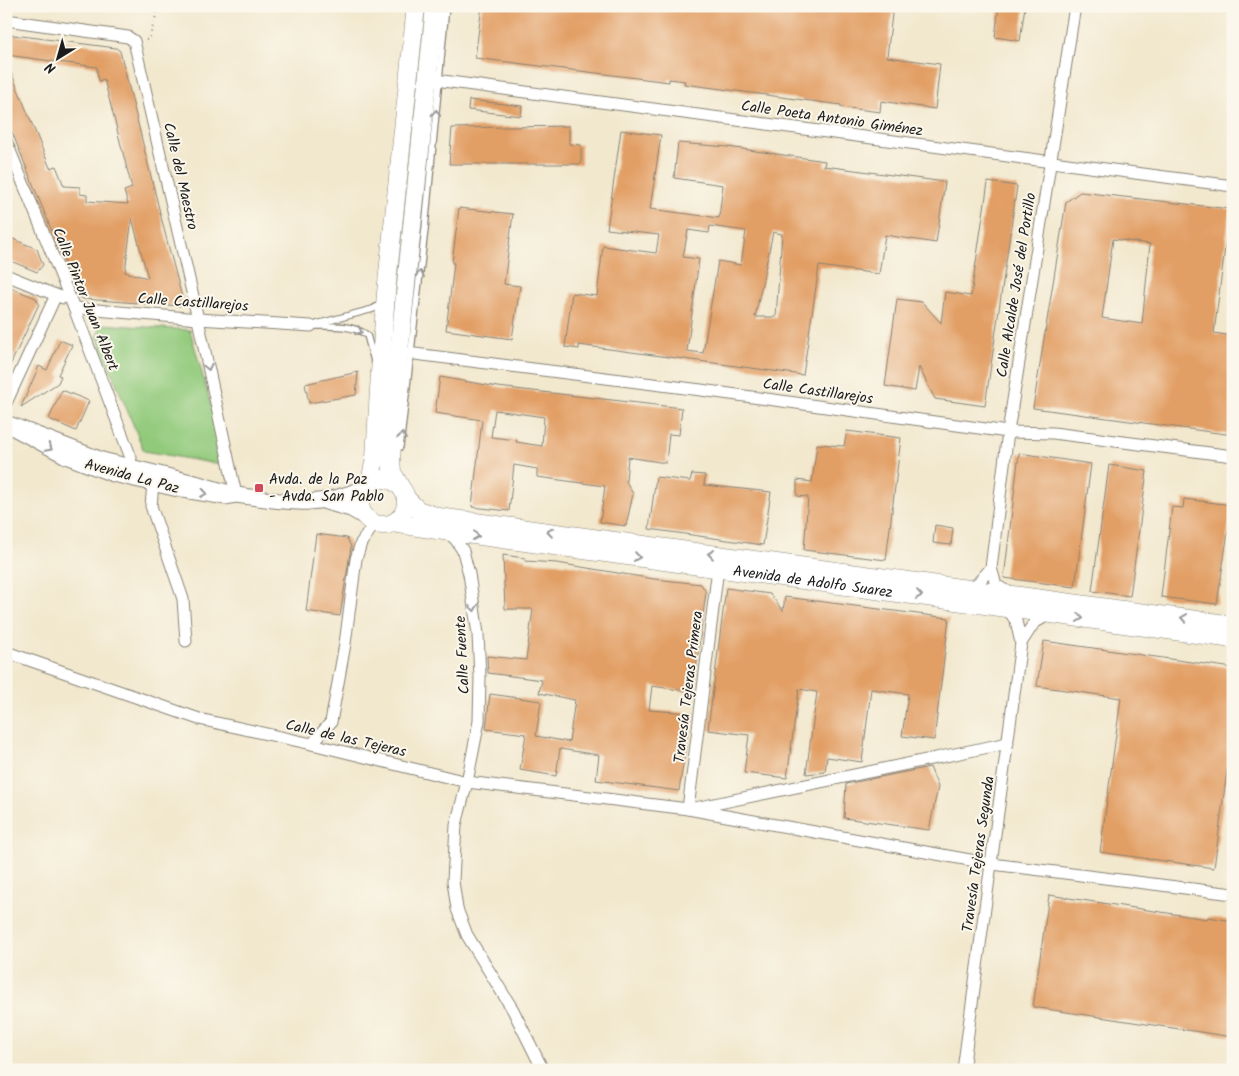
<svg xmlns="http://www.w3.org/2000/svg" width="1239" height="1076" font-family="Kalam,sans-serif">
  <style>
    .green { fill: #92ca7c; stroke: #57734c }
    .building { fill: #e29f65; fill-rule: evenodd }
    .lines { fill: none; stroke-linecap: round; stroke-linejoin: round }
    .service-casing { stroke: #878275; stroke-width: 8 }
    .minor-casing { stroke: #878275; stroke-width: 13 }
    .secondary-casing { stroke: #878275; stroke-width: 17 }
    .primary-casing { stroke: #878275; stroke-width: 19 }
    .path { stroke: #878275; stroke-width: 2; stroke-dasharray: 1 4; stroke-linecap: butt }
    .service { stroke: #fff; stroke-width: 5.5 }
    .minor { stroke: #fff; stroke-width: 11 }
    .secondary { stroke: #fff; stroke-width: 15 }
    .primary { stroke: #fff; stroke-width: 18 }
    .oneway { stroke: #999 }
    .poi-dot { fill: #d1495b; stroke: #fbf7ec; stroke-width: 2 }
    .labels { text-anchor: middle; stroke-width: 4; stroke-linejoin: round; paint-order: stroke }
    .street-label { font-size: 15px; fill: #1c1c1c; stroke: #fbf7ec }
    .poi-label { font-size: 15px; fill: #1c1c1c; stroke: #fbf7ec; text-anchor: start }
  </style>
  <rect width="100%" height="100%" fill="#fbf7ec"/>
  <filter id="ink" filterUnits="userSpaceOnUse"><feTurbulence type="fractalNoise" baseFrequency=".02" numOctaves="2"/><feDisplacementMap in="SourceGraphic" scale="10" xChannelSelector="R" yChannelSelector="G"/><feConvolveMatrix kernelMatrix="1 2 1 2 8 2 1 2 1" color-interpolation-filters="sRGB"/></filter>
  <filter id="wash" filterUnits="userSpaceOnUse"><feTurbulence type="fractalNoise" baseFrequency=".0096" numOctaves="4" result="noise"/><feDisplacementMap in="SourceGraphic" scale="20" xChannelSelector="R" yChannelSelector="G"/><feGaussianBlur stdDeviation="1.12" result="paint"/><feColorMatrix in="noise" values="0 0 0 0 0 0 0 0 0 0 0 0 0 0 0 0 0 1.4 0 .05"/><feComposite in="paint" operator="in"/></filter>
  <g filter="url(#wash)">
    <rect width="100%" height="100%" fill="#f2e8ce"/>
    <path class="green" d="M101,324L190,330L228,466L144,451L97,337Z"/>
    <g id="blocks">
      <g class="building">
        <path d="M482,6H893L887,57L940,64L935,109L881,101L880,112L841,107V105L684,84L685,81L669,79V82L475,58Z"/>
        <path d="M999,6H1025L1020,41L995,37Z"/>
        <path d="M6,34L116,48L120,51L165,233L183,301L180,306L83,299L78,296L6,117V60L50,168L56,166L64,186L80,187V194L87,195V201L128,204L124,191L132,188L104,79L99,81L97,71V67L6,55ZM132,218L148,278L125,272Z"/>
        <path d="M469,100L522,106L521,116L468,110Z"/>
        <path d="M569,126V144L581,145V164H449L452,128Z"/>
        <path d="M621,130L661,135L650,209L719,218L723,185L674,178L678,143L728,147L825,161L824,166L945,182L936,243L885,235L879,274L819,266L803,375L579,345V349L565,347L572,293L597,296L603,246L656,253L659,235L607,229ZM710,226L746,231L741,265L718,261L703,353L687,351L699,259L683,257L688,230L709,233ZM773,232L782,234L776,317H755Z"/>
        <path d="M988,182L1017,186L985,406L935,399L919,367L915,391L885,386L897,299L922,302L941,323L945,292L971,296Z"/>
        <path d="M1080,192L1230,209L1214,333L1233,336V435L1033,408L1066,202ZM1113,239L1150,244L1142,324L1102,318Z"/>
        <path d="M459,208L513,214L504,284L520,286L512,339L446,330L454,263H452Z"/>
        <path d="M6,236L37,249L43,265L37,272L6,259Z"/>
        <path d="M6,286L36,298L39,304L6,374Z"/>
        <path d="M60,340L72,345L58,375L61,376L58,383L21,407L39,366L47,370Z"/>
        <path d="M358,372L356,395L309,403L305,384Z"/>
        <path d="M440,377L498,387L682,408L679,435L669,434L666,463L628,457L626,481L633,494L626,526L600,522L605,486L537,477V469L514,465L509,511L472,507L482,420L435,413ZM495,410L544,417L542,446L516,442L517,440L491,437Z"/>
        <path d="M62,390L89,401L76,431L49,419Z"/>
        <path d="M847,431L901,438L886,560L804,550L808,497L797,496V480L812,482L817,444L844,446Z"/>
        <path d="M1019,453L1091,464L1075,587L1004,578Z"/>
        <path d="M1109,465L1147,471L1130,596L1092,591Z"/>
        <path d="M692,474L705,475L704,485L771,492L763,545L649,529L656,477L690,481Z"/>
        <path d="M1184,499L1232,505L1217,604L1161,597L1172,507L1183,508Z"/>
        <path d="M935,525L953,528L951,545L933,543Z"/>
        <path d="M316,534L347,538L351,547L340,616L306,611Z"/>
        <path d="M503,555L525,558V561L557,563L654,579L701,584L706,592L693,692L652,686L649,710L691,713L679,791L596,780L599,755L560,749L556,776L520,770L526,734L486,729L490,694L541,701L536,736L569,742L575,700L539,693L542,680L488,673L487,656L526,660L533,609H505Z"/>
        <path d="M726,588L770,594L783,611L785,597L949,618L934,740L902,736L908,694L871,689L862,762L827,757L825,772L806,774L817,692L799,689L787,778L744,773L749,735L708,730Z"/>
        <path d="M1044,641L1233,668V727L1214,868L1100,852L1121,698L1037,686Z"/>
        <path d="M930,767L938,787L929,830L844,818L846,784Z"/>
        <path d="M1049,895L1207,919L1208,917L1233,921V1037L1033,1007Z"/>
      </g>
    </g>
  </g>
  <g filter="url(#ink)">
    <use href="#blocks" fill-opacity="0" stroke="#878275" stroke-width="1"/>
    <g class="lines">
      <g class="service-casing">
        <g id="service">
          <path d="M317,324L373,309L381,304"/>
          <path d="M311,326C329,326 351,324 367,335L374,361"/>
          <path d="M400,447L425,229L446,6"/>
        </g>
      </g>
      <g class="minor-casing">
        <g id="minor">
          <path d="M6,20L128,37L134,41L192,292L236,495"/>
          <path d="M428,79L1233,186"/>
          <path d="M6,141L74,308L131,458L129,463L123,466"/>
          <path d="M6,275L63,298"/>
          <path d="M74,308L198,319L311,326"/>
          <path d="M399,352L701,390L1008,432L1053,433L1233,456"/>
          <path d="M6,403L56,295"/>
          <path d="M153,484L151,506L183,599L186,641"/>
          <path d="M447,532L456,540L463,551L469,574L478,634L480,677L479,721L467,782L456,825L453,881L457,909L467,935L513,1010L543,1070"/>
          <path d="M966,588L977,584L991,568"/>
          <path d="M1006,591L996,585L991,568L1008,432L1075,6"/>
          <path d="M1021,643L1034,623L1048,615"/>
          <path d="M6,652L199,719L312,744L467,782L688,809L992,864L1233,894"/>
          <path d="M312,744L331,722L345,644L356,559L361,543L375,523"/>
          <path d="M695,808L1008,743"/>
          <path d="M688,809L718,568"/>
          <path d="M963,1070L1021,643L1016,621L1006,607"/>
        </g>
      </g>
      <g class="secondary-casing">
        <g id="secondary">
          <path d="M6,423L102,460L195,483L236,495L226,497L178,489L113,474L66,456L6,424"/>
          <path d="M236,495C285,502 318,510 365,487"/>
          <path d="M326,502L351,509L368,519"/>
        </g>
      </g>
      <g class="primary-casing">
        <g id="primary">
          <circle cx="383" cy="502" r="23"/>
          <path d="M370,482L375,458L380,373L386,293L416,6"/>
          <path d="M399,484L392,472L391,458L399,352L435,6"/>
          <path d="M406,498L418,510L439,517L1233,625"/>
          <path id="s1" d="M393,523L437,530L1233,639"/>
        </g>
      </g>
      <path class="path" d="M146,40L149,39L159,6"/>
      <use href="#service" class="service"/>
      <use href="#minor" class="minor"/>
      <use href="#secondary" class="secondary"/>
      <use href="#primary" class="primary"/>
    </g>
    <defs><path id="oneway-chevron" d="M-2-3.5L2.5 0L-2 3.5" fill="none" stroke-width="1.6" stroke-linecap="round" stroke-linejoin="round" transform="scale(1.25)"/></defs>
    <g class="oneway">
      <use href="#oneway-chevron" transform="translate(436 113) rotate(-85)"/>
      <use href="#oneway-chevron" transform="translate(420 274) rotate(-84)"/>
      <use href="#oneway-chevron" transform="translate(359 331) rotate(22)"/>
      <use href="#oneway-chevron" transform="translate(208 367) rotate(77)"/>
      <use href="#oneway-chevron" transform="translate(402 436) rotate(-83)"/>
      <use href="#oneway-chevron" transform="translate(49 448) rotate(27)"/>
      <use href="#oneway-chevron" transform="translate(204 493) rotate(9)"/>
      <use href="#oneway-chevron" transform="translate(550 532) rotate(-172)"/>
      <use href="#oneway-chevron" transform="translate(476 536) rotate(8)"/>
      <use href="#oneway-chevron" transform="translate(711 554) rotate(-172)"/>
      <use href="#oneway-chevron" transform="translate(637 557) rotate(8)"/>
      <use href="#oneway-chevron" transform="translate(919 595) rotate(8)"/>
      <use href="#oneway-chevron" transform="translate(474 608) rotate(82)"/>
      <use href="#oneway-chevron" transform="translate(1080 618) rotate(8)"/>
      <use href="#oneway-chevron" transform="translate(1184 618) rotate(-172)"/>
    </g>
  </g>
  <rect class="poi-dot" x="254" y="483" width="10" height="10" rx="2.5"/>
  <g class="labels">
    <g class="street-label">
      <text transform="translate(832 118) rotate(8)" y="5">Calle Poeta Antonio Giménez</text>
      <text transform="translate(181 176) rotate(77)" y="5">Calle del Maestro</text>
      <text transform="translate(1016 285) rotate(-81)" y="5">Calle Alcalde José del Portillo</text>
      <text transform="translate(86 299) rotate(68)" y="5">Calle Pintor Juan Albert</text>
      <text transform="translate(193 302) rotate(4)" y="5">Calle Castillarejos</text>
      <text transform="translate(818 391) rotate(8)" y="5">Calle Castillarejos</text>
      <text transform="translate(132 476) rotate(15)" y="5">Avenida La Paz</text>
      <text dy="5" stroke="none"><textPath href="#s1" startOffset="424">Avenida de Adolfo Suarez</textPath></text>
      <text transform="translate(462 655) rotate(-93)" y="5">Calle Fuente</text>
      <text transform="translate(688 687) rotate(-83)" y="5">Travesía Tejeras Primera</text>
      <text transform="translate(346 738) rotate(13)" y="5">Calle de las Tejeras</text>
      <text transform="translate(978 854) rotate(-82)" y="5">Travesía Tejeras Segunda</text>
    </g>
    <g class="poi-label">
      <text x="269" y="484">Avda. de la Paz<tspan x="269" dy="17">- Avda. San Pablo</tspan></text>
    </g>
  </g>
  <rect width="1239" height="1076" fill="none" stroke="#fbf7ec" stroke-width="25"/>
  <g transform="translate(58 58) rotate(217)" stroke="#fbf7ec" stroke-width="4" paint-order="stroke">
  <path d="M0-4L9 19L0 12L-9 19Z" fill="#1c1c1c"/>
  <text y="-8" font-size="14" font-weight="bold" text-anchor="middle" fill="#1c1c1c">N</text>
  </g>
</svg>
